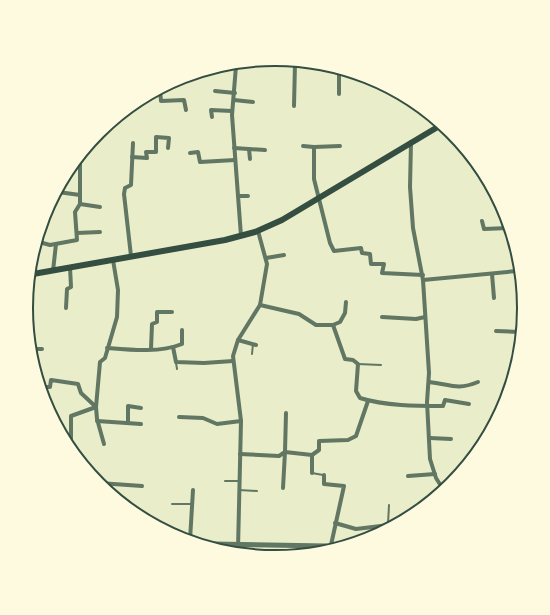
<svg xmlns="http://www.w3.org/2000/svg" width="550" height="615" font-family="Inter,sans-serif">
  <style>
    .lines { fill: none; stroke-linecap: round; stroke-linejoin: round }
    .service { stroke: #617663; stroke-width: 2 }
    .minor { stroke: #617663; stroke-width: 4 }
    .tertiary { stroke: #617663; stroke-width: 5 }
    .secondary { stroke: #344e41; stroke-width: 6 }
    .rim { fill: none; stroke: #344e41; stroke-width: 2 }
  </style>
  <rect width="100%" height="100%" fill="#e9edc9"/>
  <g class="lines">
    <g class="service">
      <path d="M36,349L37,360"/>
      <path d="M252,354L253,344"/>
      <path d="M176,363L177,369"/>
      <path d="M358,364L381,365"/>
      <path d="M312,473L323,475"/>
      <path d="M225,481H239"/>
      <path d="M239,490L257,491"/>
      <path d="M172,504H191"/>
      <path d="M388,524L389,505"/>
    </g>
    <g class="minor">
      <path d="M236,66L232,115L241,236"/>
      <path d="M339,71V94"/>
      <path d="M160,90L161,101L184,100L186,110"/>
      <path d="M215,91L235,93"/>
      <path d="M234,100L253,102"/>
      <path d="M294,106L295,63"/>
      <path d="M212,117L211,110L232,111"/>
      <path d="M411,142L410,187L413,228L423,280L429,373L427,402L430,459L436,478L443,489"/>
      <path d="M303,146L314,147L340,146"/>
      <path d="M314,147V179L330,243L334,251L361,248L362,253L370,254L371,264H384L382,273L423,275"/>
      <path d="M234,148L265,150"/>
      <path d="M249,149L250,159"/>
      <path d="M190,153L198,152L200,162L235,160"/>
      <path d="M132,157L147,158L146,152H156V137L169,138L168,148"/>
      <path d="M58,192L80,195"/>
      <path d="M238,196H248"/>
      <path d="M80,204L100,207"/>
      <path d="M482,221L484,229L508,228"/>
      <path d="M77,233L100,232"/>
      <path d="M39,242L50,245L77,240L75,212L80,204V160"/>
      <path d="M131,256L124,194L125,188L131,185L133,143"/>
      <path d="M266,258L284,255"/>
      <path d="M53,271L56,244"/>
      <path d="M492,274L494,298"/>
      <path d="M423,280L517,271"/>
      <path d="M260,305L299,314L316,325H333L340,322L345,313L346,302"/>
      <path d="M66,308L67,289L71,287L70,267"/>
      <path d="M518,312V298L522,297"/>
      <path d="M382,317L416,319L425,317"/>
      <path d="M333,325L345,359L353,360L358,364L356,391L360,398C385,406 417,406 443,406L445,400L469,404"/>
      <path d="M496,331L519,332L518,336"/>
      <path d="M238,340L256,345"/>
      <path d="M173,347L176,362L204,363L233,361"/>
      <path d="M107,348C131,350 160,353 182,344V330"/>
      <path d="M34,349H42"/>
      <path d="M151,349L152,324L157,322V312H172"/>
      <path d="M429,382C450,384 456,391 478,382"/>
      <path d="M44,387H50L51,380L78,384L81,393L96,407"/>
      <path d="M179,417L203,418L217,424L241,421"/>
      <path d="M97,421L141,424"/>
      <path d="M128,423V406L141,408"/>
      <path d="M430,438L451,439"/>
      <path d="M71,442V416L96,407"/>
      <path d="M104,444L97,419L96,407L100,362L105,358L117,317L118,290L113,260"/>
      <path d="M240,454L279,456L285,452L286,413"/>
      <path d="M312,455V473"/>
      <path d="M324,475V484L344,486L331,545"/>
      <path d="M408,476L435,474"/>
      <path d="M99,483L142,486"/>
      <path d="M283,488L285,452L312,455L319,450V441L348,440L356,436L368,401"/>
      <path d="M335,523L356,529L389,525"/>
      <path d="M190,540L193,490"/>
      <path d="M238,549L241,421L233,356L238,340L260,305L267,264L258,231"/>
    </g>
    <path class="tertiary" d="M214,544L326,546"/>
    <path class="secondary" d="M33,274L225,240L255,232L282,220L441,125"/>
  </g>
  <path d="M0 0H550V615H0ZM33 308a242 242 0 1 1 484 0a242 242 0 1 1-484 0Z" fill="#fefae0" fill-rule="evenodd"/>
  <path class="rim" d="M33 308a242 242 0 1 1 484 0a242 242 0 1 1-484 0Z"/>
</svg>
